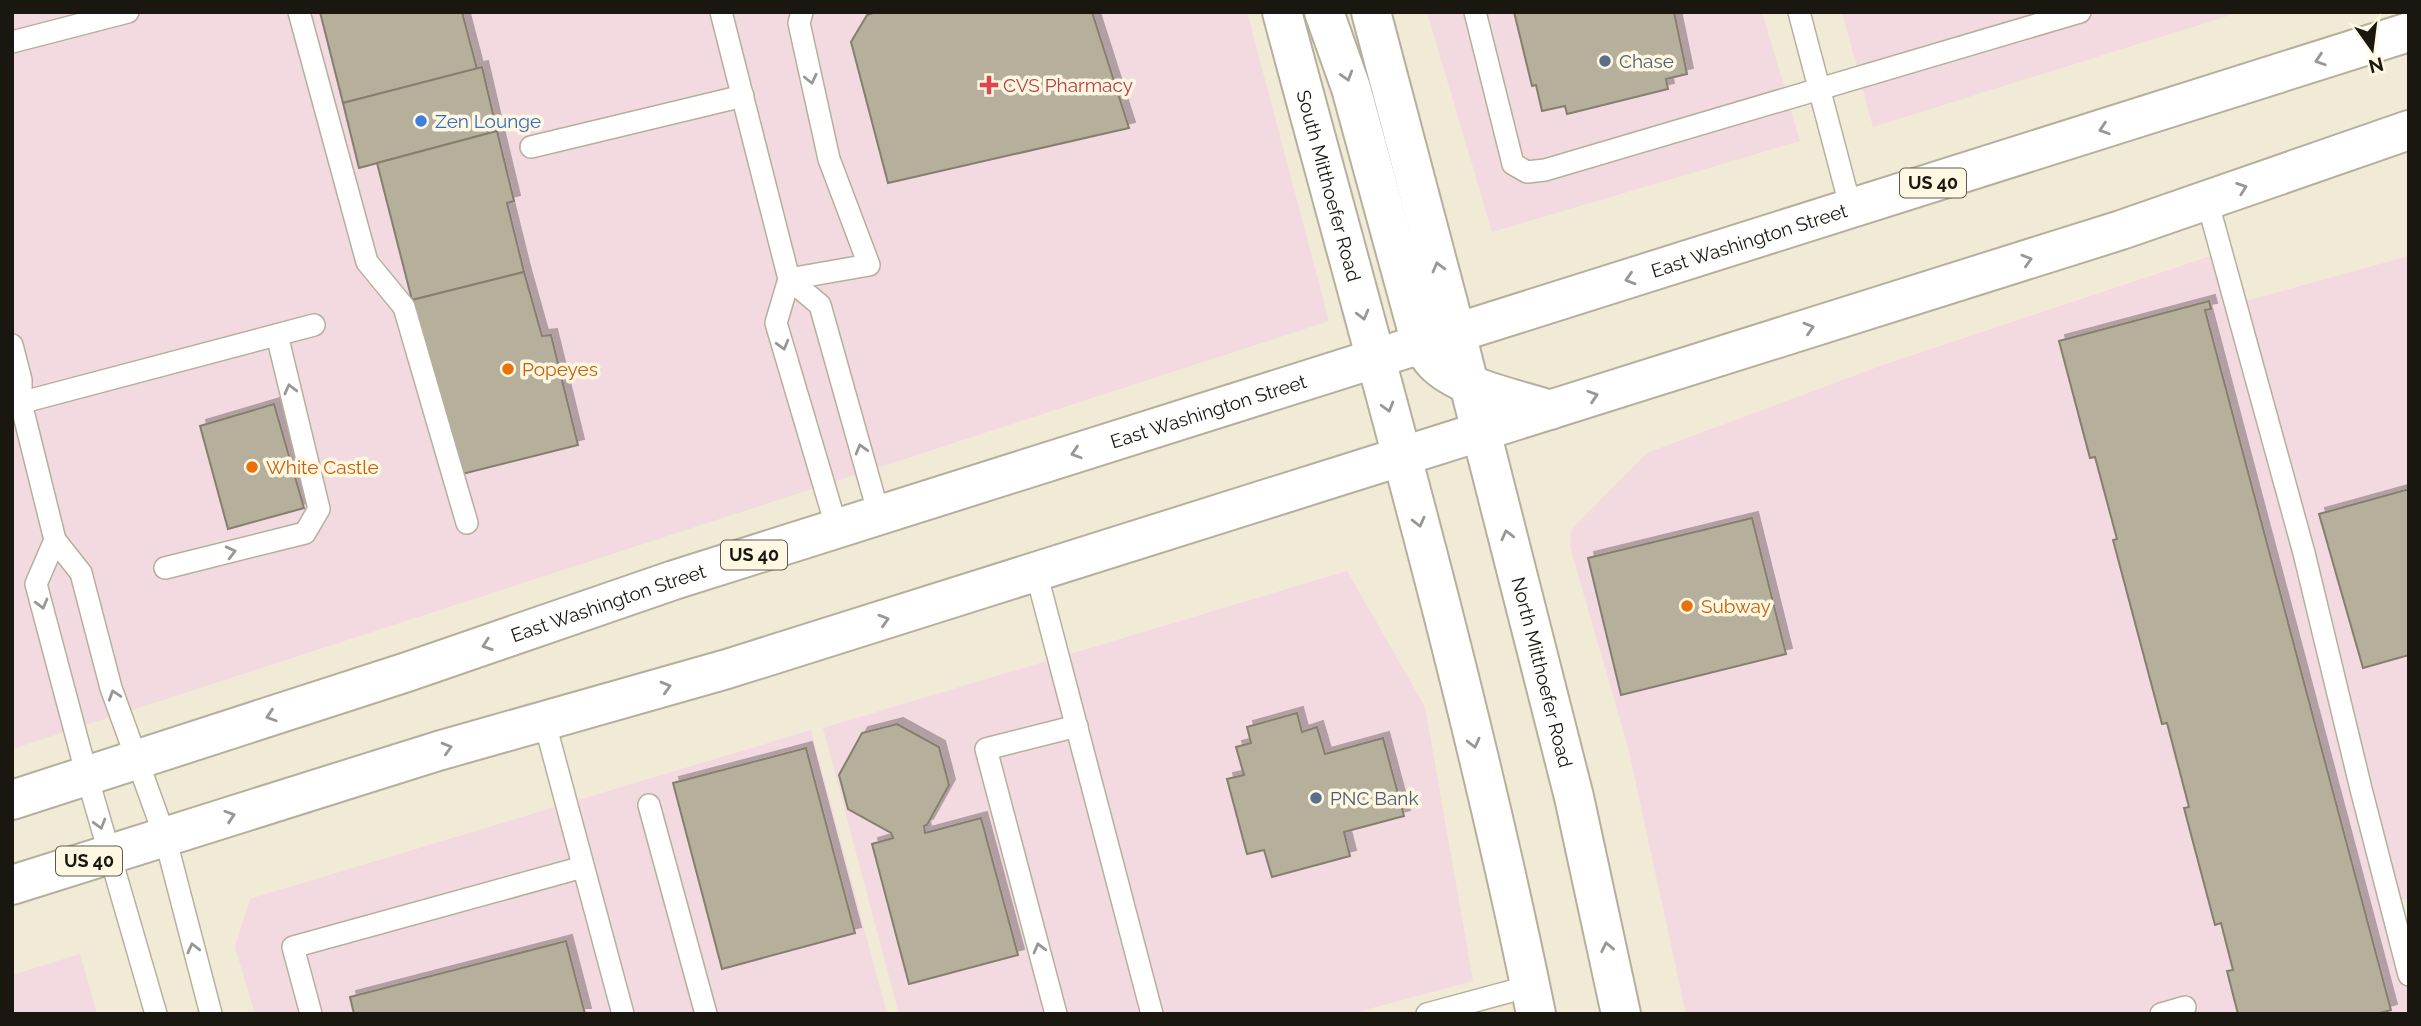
<svg xmlns="http://www.w3.org/2000/svg" width="2421" height="1026" font-family="Raleway,sans-serif">
  <style>
    .commercial { fill: #f3d9e0 }
    .building { fill: #b5af9c; stroke: #857f6d; stroke-width: 2; filter: url(#shadow) }
    .lines { fill: none; stroke-linecap: round; stroke-linejoin: round }
    .service-casing { stroke: #b6af9c; stroke-width: 24 }
    .secondary-casing { stroke: #b6af9c; stroke-width: 42 }
    .primary-casing { stroke: #b6af9c; stroke-width: 42 }
    .service { stroke: #fff; stroke-width: 21 }
    .secondary { stroke: #fff; stroke-width: 38 }
    .primary { stroke: #fff; stroke-width: 38 }
    .oneway { stroke: #989793 }
    .service-dot { fill: #5c6f8a; stroke: #fef8e3; stroke-width: 2.5 }
    .health-dot { fill: #e0444e; stroke: #fef8e3; stroke-width: 2.5 }
    .shop-dot { fill: #3f7fe0; stroke: #fef8e3; stroke-width: 2.5 }
    .food-dot { fill: #e8710a; stroke: #fef8e3; stroke-width: 2.5 }
    .labels { text-anchor: middle; stroke-width: 7; stroke-linejoin: round; paint-order: stroke }
    .shield { fill: #fef8e3; stroke: #5e5a4f; stroke-width: 2 }
    .shield-label { font-size: 18px; font-weight: bold; fill: #191710 }
    .service-label { font-size: 19px; fill: #4e5e75; stroke: #fef8e3; text-anchor: start }
    .health-label { font-size: 19px; fill: #be3a42; stroke: #fef8e3; text-anchor: start }
    .shop-label { font-size: 19px; fill: #366cbe; stroke: #fef8e3; text-anchor: start }
    .street-label { font-size: 19px; fill: #191710; stroke: #fef8e3 }
    .food-label { font-size: 19px; fill: #c56008; stroke: #fef8e3; text-anchor: start }
  </style>
  <defs>
    <filter id="shadow"><feDropShadow dx="6" dy="-6" stdDeviation="0" flood-color="#0004"/></filter>
  </defs>
  <rect width="100%" height="100%" fill="#f1ead6"/>
  <g class="commercial">
    <path d="M12,12H1247L1329,321L12,749Z"/>
    <path d="M1427,12H1762L1800,141L1492,232Z"/>
    <path d="M1842,12H2240L1873,127Z"/>
    <path d="M2232,249L2246,301L2409,256V899L2398,900L2409,944V1014H1686L1628,747L1570,547L1571,530L1647,453L1883,365Z"/>
    <path d="M1347,571L1425,707L1473,981L1350,1014H899L823,728Z"/>
    <path d="M811,730L887,1014H255L235,947L250,899Z"/>
    <path d="M80,954L97,1014H12V975Z"/>
  </g>
  <g class="building">
    <path d="M320,12H462L477,69L343,103Z"/>
    <path d="M876,12H1092L1129,128L888,183L851,42L867,15Z"/>
    <path d="M1514,12H1674L1687,74L1666,79L1668,89L1567,114L1565,106L1542,111L1536,85L1532,86Z"/>
    <path d="M482,67L497,131L359,168L343,103Z"/>
    <path d="M497,131L514,201L507,203L524,272L412,300L377,163Z"/>
    <path d="M524,272L542,336L551,335L578,445L458,475L412,300Z"/>
    <path d="M2209,301L2211,309L2205,310L2391,1010L2377,1014H2238L2227,971L2233,970L2221,923L2215,925L2184,808L2189,807L2167,723L2162,724L2113,540L2117,539L2095,457L2090,458L2059,341Z"/>
    <path d="M274,404L304,508L228,529L200,426Z"/>
    <path d="M2409,489V655L2363,668L2319,514Z"/>
    <path d="M1752,518L1786,654L1621,695L1588,558Z"/>
    <path d="M1297,713L1302,732L1317,727L1325,754L1383,738L1404,816L1344,832L1350,856L1272,877L1264,850L1247,854L1227,779L1244,775L1236,747L1251,743L1247,727Z"/>
    <path d="M897,724L939,747L949,785L927,825L924,826L925,833L981,818L1018,955L909,984L872,844L893,838L891,833L848,809L839,775L862,733Z"/>
    <path d="M806,748L855,933L722,969L673,783Z"/>
    <path d="M566,941L585,1014H354L350,997Z"/>
  </g>
  <g class="lines">
    <g class="service-casing">
      <g id="service">
        <path d="M299,12L367,262L404,307L467,523"/>
        <path d="M721,12L789,279L776,323L837,529"/>
        <path d="M1475,12L1513,164L1527,172L1545,170L2080,12"/>
        <path d="M1799,12L1851,209"/>
        <path d="M12,42L128,12"/>
        <path d="M531,147L743,96"/>
        <path d="M2207,200L2304,553L2361,789L2409,975"/>
        <path d="M789,279L869,265L829,159L799,23L802,12"/>
        <path d="M789,279L820,305L879,515"/>
        <path d="M12,345L21,380V403L55,540L81,573L111,688L165,837L211,1014"/>
        <path d="M12,405L314,325"/>
        <path d="M55,540L36,584L87,776L156,1014"/>
        <path d="M165,568L305,533L319,509L277,335"/>
        <path d="M1036,572L1152,1014"/>
        <path d="M544,720L623,1014"/>
        <path d="M649,805L706,1014"/>
        <path d="M311,1014L293,947L583,867"/>
        <path d="M1056,1014L986,749L1077,726"/>
        <path d="M1427,1014L1530,986"/>
        <path d="M2161,1014L2185,1007"/>
      </g>
    </g>
    <g class="secondary-casing">
      <g id="secondary">
        <path id="s1" d="M1282,12C1371,345 1467,676 1536,1014"/>
        <path d="M1324,12L1351,88L1421,344C1425,350 1429,357 1434,362C1458,388 1517,399 1550,410"/>
        <path id="s2" d="M1371,12L1456,333L1574,797L1621,1014"/>
      </g>
    </g>
    <g class="primary-casing">
      <g id="primary">
        <path id="s3" d="M12,800L407,672L674,580L2409,32"/>
        <path d="M12,885L438,751L727,669L1330,479L2121,230L2409,130"/>
      </g>
    </g>
    <use href="#service" class="service"/>
    <use href="#secondary" class="secondary"/>
    <use href="#primary" class="primary"/>
  </g>
  <defs><path id="oneway-chevron" d="M-2-3.5L2.5 0L-2 3.5" fill="none" stroke-width="1.6" stroke-linecap="round" stroke-linejoin="round" transform="scale(1.75)"/></defs>
  <g class="oneway">
    <use href="#oneway-chevron" transform="translate(2320 60) rotate(162)"/>
    <use href="#oneway-chevron" transform="translate(1347 76) rotate(73)"/>
    <use href="#oneway-chevron" transform="translate(811 79) rotate(77)"/>
    <use href="#oneway-chevron" transform="translate(2104 129) rotate(162)"/>
    <use href="#oneway-chevron" transform="translate(2242 188) rotate(-19)"/>
    <use href="#oneway-chevron" transform="translate(2027 260) rotate(-17)"/>
    <use href="#oneway-chevron" transform="translate(1438 267) rotate(-105)"/>
    <use href="#oneway-chevron" transform="translate(1630 279) rotate(163)"/>
    <use href="#oneway-chevron" transform="translate(1363 315) rotate(75)"/>
    <use href="#oneway-chevron" transform="translate(1809 328) rotate(-17)"/>
    <use href="#oneway-chevron" transform="translate(783 345) rotate(74)"/>
    <use href="#oneway-chevron" transform="translate(290 389) rotate(-104)"/>
    <use href="#oneway-chevron" transform="translate(1593 396) rotate(-18)"/>
    <use href="#oneway-chevron" transform="translate(1388 407) rotate(74)"/>
    <use href="#oneway-chevron" transform="translate(861 449) rotate(-106)"/>
    <use href="#oneway-chevron" transform="translate(1076 453) rotate(162)"/>
    <use href="#oneway-chevron" transform="translate(1419 522) rotate(76)"/>
    <use href="#oneway-chevron" transform="translate(1507 535) rotate(-104)"/>
    <use href="#oneway-chevron" transform="translate(231 552) rotate(-14)"/>
    <use href="#oneway-chevron" transform="translate(42 604) rotate(75)"/>
    <use href="#oneway-chevron" transform="translate(884 620) rotate(-17)"/>
    <use href="#oneway-chevron" transform="translate(487 645) rotate(161)"/>
    <use href="#oneway-chevron" transform="translate(666 687) rotate(-16)"/>
    <use href="#oneway-chevron" transform="translate(114 695) rotate(-108)"/>
    <use href="#oneway-chevron" transform="translate(271 716) rotate(162)"/>
    <use href="#oneway-chevron" transform="translate(1474 743) rotate(76)"/>
    <use href="#oneway-chevron" transform="translate(447 748) rotate(-16)"/>
    <use href="#oneway-chevron" transform="translate(230 816) rotate(-18)"/>
    <use href="#oneway-chevron" transform="translate(100 824) rotate(74)"/>
    <use href="#oneway-chevron" transform="translate(1607 947) rotate(-102)"/>
    <use href="#oneway-chevron" transform="translate(193 948) rotate(-104)"/>
    <use href="#oneway-chevron" transform="translate(1039 948) rotate(-105)"/>
  </g>
  <g class="service-dot">
    <circle cx="1605" cy="61" r="7"/>
    <circle cx="1316" cy="798" r="7"/>
  </g>
  <path class="health-dot" d="M985.5 74.5h7v7h7v7h-7v7h-7v-7h-7v-7h7z"/>
  <circle class="shop-dot" cx="421" cy="121" r="7"/>
  <g class="food-dot">
    <circle cx="508" cy="369" r="7"/>
    <circle cx="252" cy="467" r="7"/>
    <circle cx="1687" cy="606" r="7"/>
  </g>
  <g class="labels">
    <g class="shield">
      <rect x="1900" y="168.5" width="66" height="29" rx="5"/>
      <rect x="721" y="540.5" width="66" height="29" rx="5"/>
      <rect x="56" y="846.5" width="66" height="29" rx="5"/>
    </g>
    <g class="shield-label">
      <text x="1933" y="189">US 40</text>
      <text x="754" y="561">US 40</text>
      <text x="89" y="867">US 40</text>
    </g>
    <g class="service-label">
      <text x="1619" y="68">Chase</text>
      <text x="1330" y="805">PNC Bank</text>
    </g>
    <g class="health-label">
      <text x="1003" y="92">CVS Pharmacy</text>
    </g>
    <g class="shop-label">
      <text x="435" y="128">Zen Lounge</text>
    </g>
    <g class="street-label">
      <text dy="7" stroke="none"><textPath href="#s1" startOffset="180">South Mitthoefer Road</textPath></text>
      <text dy="7" stroke="none"><textPath href="#s3" startOffset="1825">East Washington Street</textPath></text>
      <text dy="7" stroke="none"><textPath href="#s3" startOffset="1258">East Washington Street</textPath></text>
      <text dy="7" stroke="none"><textPath href="#s3" startOffset="628">East Washington Street</textPath></text>
      <text dy="7" stroke="none"><textPath href="#s2" startOffset="682">North Mitthoefer Road</textPath></text>
    </g>
    <g class="food-label">
      <text x="522" y="376">Popeyes</text>
      <text x="266" y="474">White Castle</text>
      <text x="1701" y="613">Subway</text>
    </g>
  </g>
  <rect width="2421" height="1026" fill="none" stroke="#191710" stroke-width="28"/>
  <g transform="translate(2372 49) rotate(166)" stroke="#fef8e3" stroke-width="5" paint-order="stroke">
  <path d="M0-5L12 26L0 18L-12 26Z" fill="#191710"/>
  <text y="-10" font-size="19" font-weight="bold" text-anchor="middle" fill="#191710">N</text>
  </g>
</svg>
